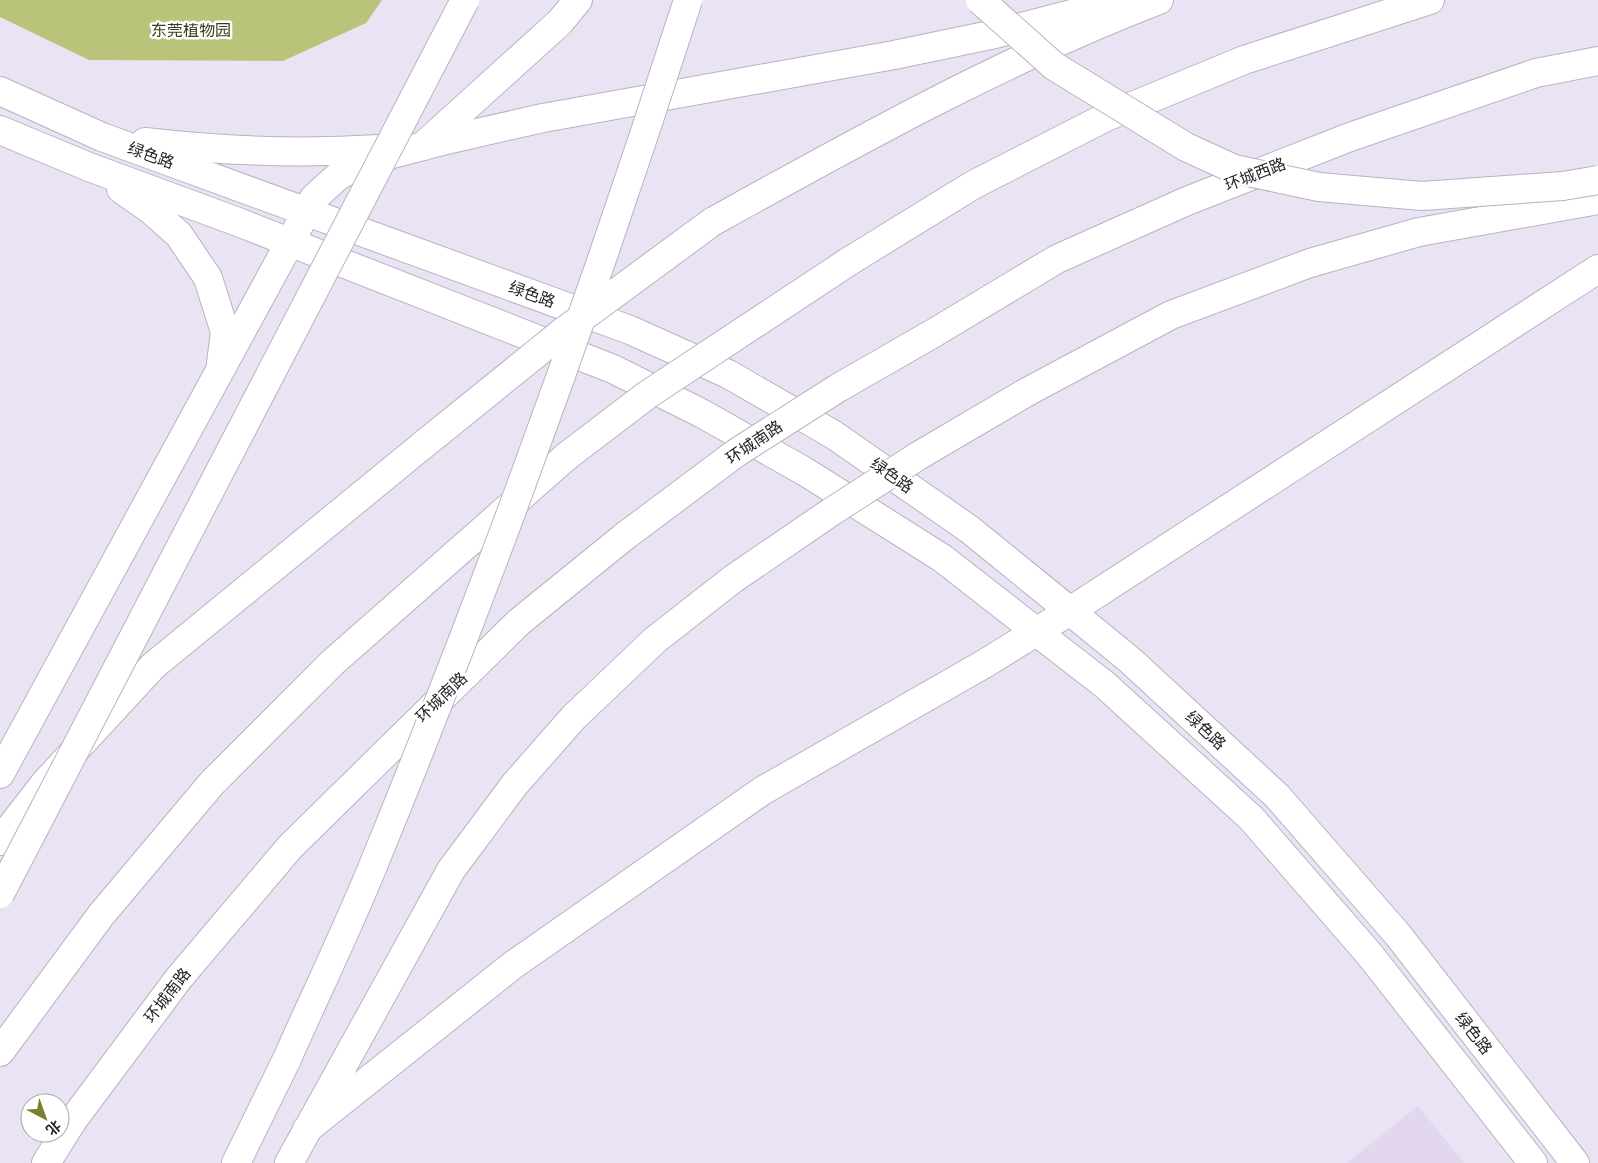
<svg xmlns="http://www.w3.org/2000/svg" width="1598" height="1163" font-family="'DejaVu Sans','Noto Sans SC',sans-serif">
  <style>
    .built { fill: #e2d7ee }
    .green { fill: #bac37a }
    .lines { fill: none; stroke-linecap: round; stroke-linejoin: round }
    .major-casing { stroke: #b9b2c2; stroke-width: 30 }
    .highway-casing { stroke: #b9b2c2; stroke-width: 30 }
    .major { stroke: #fff; stroke-width: 28 }
    .highway { stroke: #fff; stroke-width: 28 }
    .major-bridge-casing { stroke: #b9b2c2; stroke-width: 30; stroke-linecap: butt }
    .highway-bridge-casing { stroke: #b9b2c2; stroke-width: 30; stroke-linecap: butt }
    .major-bridge { stroke: #fff; stroke-width: 28 }
    .highway-bridge { stroke: #fff; stroke-width: 28 }
    .labels { text-anchor: middle; stroke-width: 5; stroke-linejoin: round; paint-order: stroke }
    .park-label { font-size: 16px; fill: #3a3e18; stroke: #fff }
    .street-label { font-size: 16px; fill: #262329; stroke: #fff }
  </style>
  <rect width="100%" height="100%" fill="#eae3f3"/>
  <path class="built" d="M1418,1106L1464,1163H1347Z"/>
  <path class="green" d="M0,0H382L366,23L283,61L89,60L0,17Z"/>
  <g class="lines">
    <g class="major-casing">
      <g id="major">
        <path d="M0,91L102,137L630,330L728,374L834,435L969,529L1070,611L1131,661L1277,796L1398,935L1575,1163"/>
        <path d="M0,130L89,167L238,222L613,369L701,413L804,471L942,558L1105,685L1251,818L1370,955L1533,1163"/>
        <path d="M145,142C222,151 301,154 379,149"/>
        <path d="M121,189L151,210L179,235L208,278L225,332L221,363"/>
        <path d="M712,222C858,141 1003,60 1159,0"/>
        <path d="M1027,392L1171,315L1310,263L1419,232L1598,200"/>
        <path d="M0,774L314,198L337,177L362,162L446,140L543,118L894,55L995,34L1125,0"/>
        <path d="M0,841L45,783L153,666L423,445"/>
        <path d="M307,1129L513,965L762,791L984,664L1070,611L1598,269"/>
        <path d="M289,1163L451,870L515,784L574,717L655,640L733,579"/>
      </g>
    </g>
    <g class="highway-casing">
      <g id="highway">
        <path d="M423,146L560,22L578,0"/>
        <path d="M848,262L973,185L1106,117L1244,60L1430,0"/>
        <path d="M932,334L1057,259L1187,201L1350,137L1536,73L1598,61"/>
        <path d="M0,1052L101,915L212,783L332,663L567,456"/>
        <path d="M46,1163L73,1120L179,978L290,847L519,622L625,536"/>
        <path d="M236,1163L287,1059"/>
      </g>
    </g>
    <use href="#major" class="major"/>
    <use href="#highway" class="highway"/>
    <g class="major-bridge-casing">
      <g id="major-bridge">
        <path d="M423,445L564,331L712,222"/>
        <path d="M733,579L831,512L918,456L1027,392"/>
      </g>
    </g>
    <g class="highway-bridge-casing">
      <g id="highway-bridge">
        <path d="M980,0L1054,66L1186,147L1234,169L1319,187L1422,196L1563,186L1598,180"/>
        <path d="M567,456L647,395L848,262"/>
        <path d="M625,536L736,453L838,388L932,334"/>
        <path d="M0,894L465,0"/>
        <path d="M287,1059C316,993 348,928 375,861C491,578 595,291 688,0"/>
      </g>
    </g>
    <use href="#major-bridge" class="major-bridge"/>
    <use href="#highway-bridge" class="highway-bridge"/>
  </g>
  <g class="labels">
    <g class="park-label">
      <text x="191" y="36">东莞植物园</text>
    </g>
    <g class="street-label">
      <text transform="translate(151 155) rotate(20)" y="6">绿色路</text>
      <text transform="translate(1255 174) rotate(-21)" y="6">环城西路</text>
      <text transform="translate(532 294) rotate(20)" y="6">绿色路</text>
      <text transform="translate(754 442) rotate(-34)" y="6">环城南路</text>
      <text transform="translate(892 475) rotate(35)" y="6">绿色路</text>
      <text transform="translate(441 697) rotate(-44)" y="6">环城南路</text>
      <text transform="translate(1206 730) rotate(43)" y="6">绿色路</text>
      <text transform="translate(167 995) rotate(-52)" y="6">环城南路</text>
      <text transform="translate(1474 1033) rotate(52)" y="6">绿色路</text>
    </g>
  </g>
  <g transform="translate(45 1118) rotate(139)"><circle r="24" fill="#ffffff" stroke="#a8a7a9"/>
  <path d="M0-4L9 19L0 12L-9 19Z" fill="#79812c"/>
  <text y="-8" font-size="14" font-weight="bold" text-anchor="middle" fill="#262329">北</text>
  </g>
</svg>
